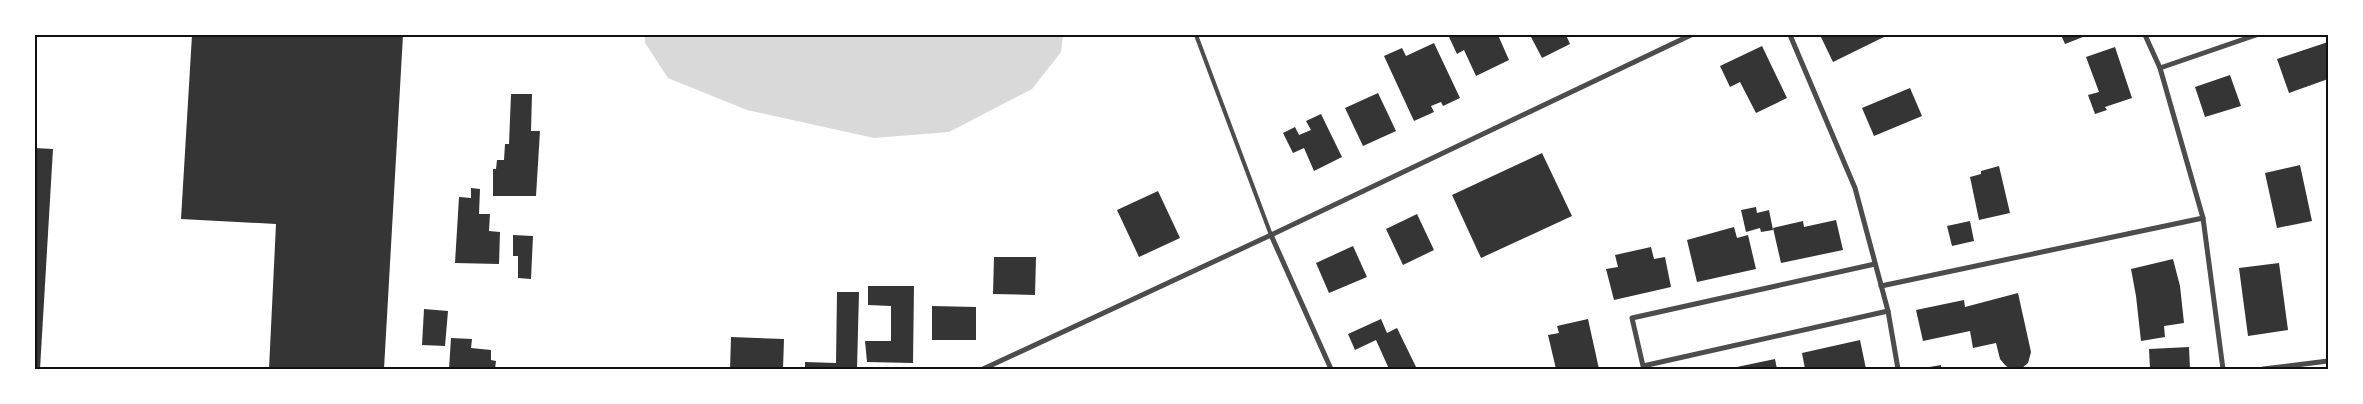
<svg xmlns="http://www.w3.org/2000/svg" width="2363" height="404" font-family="'Libre Baskerville',serif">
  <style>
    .water { fill: #d9d9d9 }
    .building { fill: #353535 }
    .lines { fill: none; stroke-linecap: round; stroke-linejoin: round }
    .service { stroke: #4c4c4c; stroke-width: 4 }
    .minor { stroke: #4c4c4c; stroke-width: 5 }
    .neatline { fill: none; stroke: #111; stroke-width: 2 }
  </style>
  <rect width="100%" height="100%" fill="#fff"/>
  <path class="water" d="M645,35H1063L1061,52L1032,89L949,132L874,138L747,110L668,78L645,43Z"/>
  <g class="building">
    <path d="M192,35H403L384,369H269L276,224L181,219Z"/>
    <path d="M1452,35H1498L1509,60L1476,76L1464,50L1457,54L1449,37Z"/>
    <path d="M1530,35H1566L1570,44L1542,58Z"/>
    <path d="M1820,35H1888L1833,62Z"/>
    <path d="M2061,35H2088L2065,44Z"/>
    <path d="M2328,42V79L2289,93L2277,59Z"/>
    <path d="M1434,43L1460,98L1443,106L1441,102L1431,106L1434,112L1414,121L1384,56L1402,48L1406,56Z"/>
    <path d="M1762,46L1787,98L1756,113L1740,82L1730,87L1720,66Z"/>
    <path d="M2115,47L2132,98L2105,107L2107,110L2095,114L2088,95L2099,92L2086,57Z"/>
    <path d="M2230,75L2241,106L2205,117L2195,87Z"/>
    <path d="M1910,88L1922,116L1874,136L1862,108Z"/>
    <path d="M1378,93L1396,131L1363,146L1345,108Z"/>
    <path d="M511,94H532L531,131H540L536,196H493V169H496L497,160H504L505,144H509Z"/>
    <path d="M1321,114L1342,157L1314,171L1304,148L1293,153L1283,133L1295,127L1299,135L1311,130L1306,121Z"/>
    <path d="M35,148L53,149L40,369H35Z"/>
    <path d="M1542,153L1572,216L1481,258L1452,195Z"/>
    <path d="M2300,165L2312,221L2277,228L2265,173Z"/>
    <path d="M1999,166L2010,213L1979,220L1970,177L1981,174V171Z"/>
    <path d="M471,188L480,189L479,214H490L489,231L500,232L499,264L455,263L459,197L471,198Z"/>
    <path d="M1158,191L1180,238L1139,257L1117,210Z"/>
    <path d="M1756,207L1757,213L1769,210L1773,230L1761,232L1760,228L1746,232L1741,210Z"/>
    <path d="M1417,214L1434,250L1403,265L1386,229Z"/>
    <path d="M1836,220L1843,250L1781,263L1773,228L1803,221L1804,227Z"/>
    <path d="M1970,221L1974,241L1952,246L1947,226Z"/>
    <path d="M1734,227L1737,238L1748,235L1756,269L1697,282L1687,240Z"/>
    <path d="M513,235L533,236L531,279L518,278V256H513Z"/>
    <path d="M1353,246L1367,277L1329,293L1316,263Z"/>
    <path d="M1651,247L1654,259L1665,257L1671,287L1614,300L1606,269L1618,267L1615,255Z"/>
    <path d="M994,257H1036L1035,295L993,294Z"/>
    <path d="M2173,259L2180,286L2184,323L2164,326L2165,337L2141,341L2136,296L2131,269Z"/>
    <path d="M2279,263L2288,330L2248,336L2239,268Z"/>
    <path d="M868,286H914L913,363L867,362L865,341H891V306L868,305Z"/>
    <path d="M837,292H859L857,369H805V362L836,363Z"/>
    <path d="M2018,293L2031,352L2028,363L2021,369H2010L2005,365L2000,359L1996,343L1973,348L1970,331L1923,341L1916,310L1964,300L1965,307Z"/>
    <path d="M932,306L976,307V340H932Z"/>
    <path d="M424,309L448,311L445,346L422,345Z"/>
    <path d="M1381,319L1387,333L1397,328L1417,369H1389L1376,340L1355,350L1348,334Z"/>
    <path d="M1588,319L1599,369H1556L1548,335L1559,333L1557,326Z"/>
    <path d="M731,337L784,339L783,369H730Z"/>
    <path d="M451,338L472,339L471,348L491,350V360L496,361L495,369H449Z"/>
    <path d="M1860,340L1866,369H1805L1802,353Z"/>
    <path d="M2189,347L2190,369H2150L2149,349Z"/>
    <path d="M1775,359L1777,369H1733L1732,368Z"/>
    <path d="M1941,365V369H1924V368Z"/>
  </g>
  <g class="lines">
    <path class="service" d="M1196,35L1271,235"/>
    <g class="minor">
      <path d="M1790,35L1855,188L1888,311L1898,369"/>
      <path d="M2145,35L2160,68L2203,218L2223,369"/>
      <path d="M2160,68L2256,35"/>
      <path d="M1271,235L1331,369"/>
      <path d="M1875,264L1632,318L1643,366L1888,311"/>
      <path d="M1881,286L2203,218"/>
      <path d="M983,369L1271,235L1691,35"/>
      <path d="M2263,369L2328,361"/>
    </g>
  </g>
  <rect width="2363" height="404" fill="none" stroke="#ffffff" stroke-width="72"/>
  <rect x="36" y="36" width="2291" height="332" class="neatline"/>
</svg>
